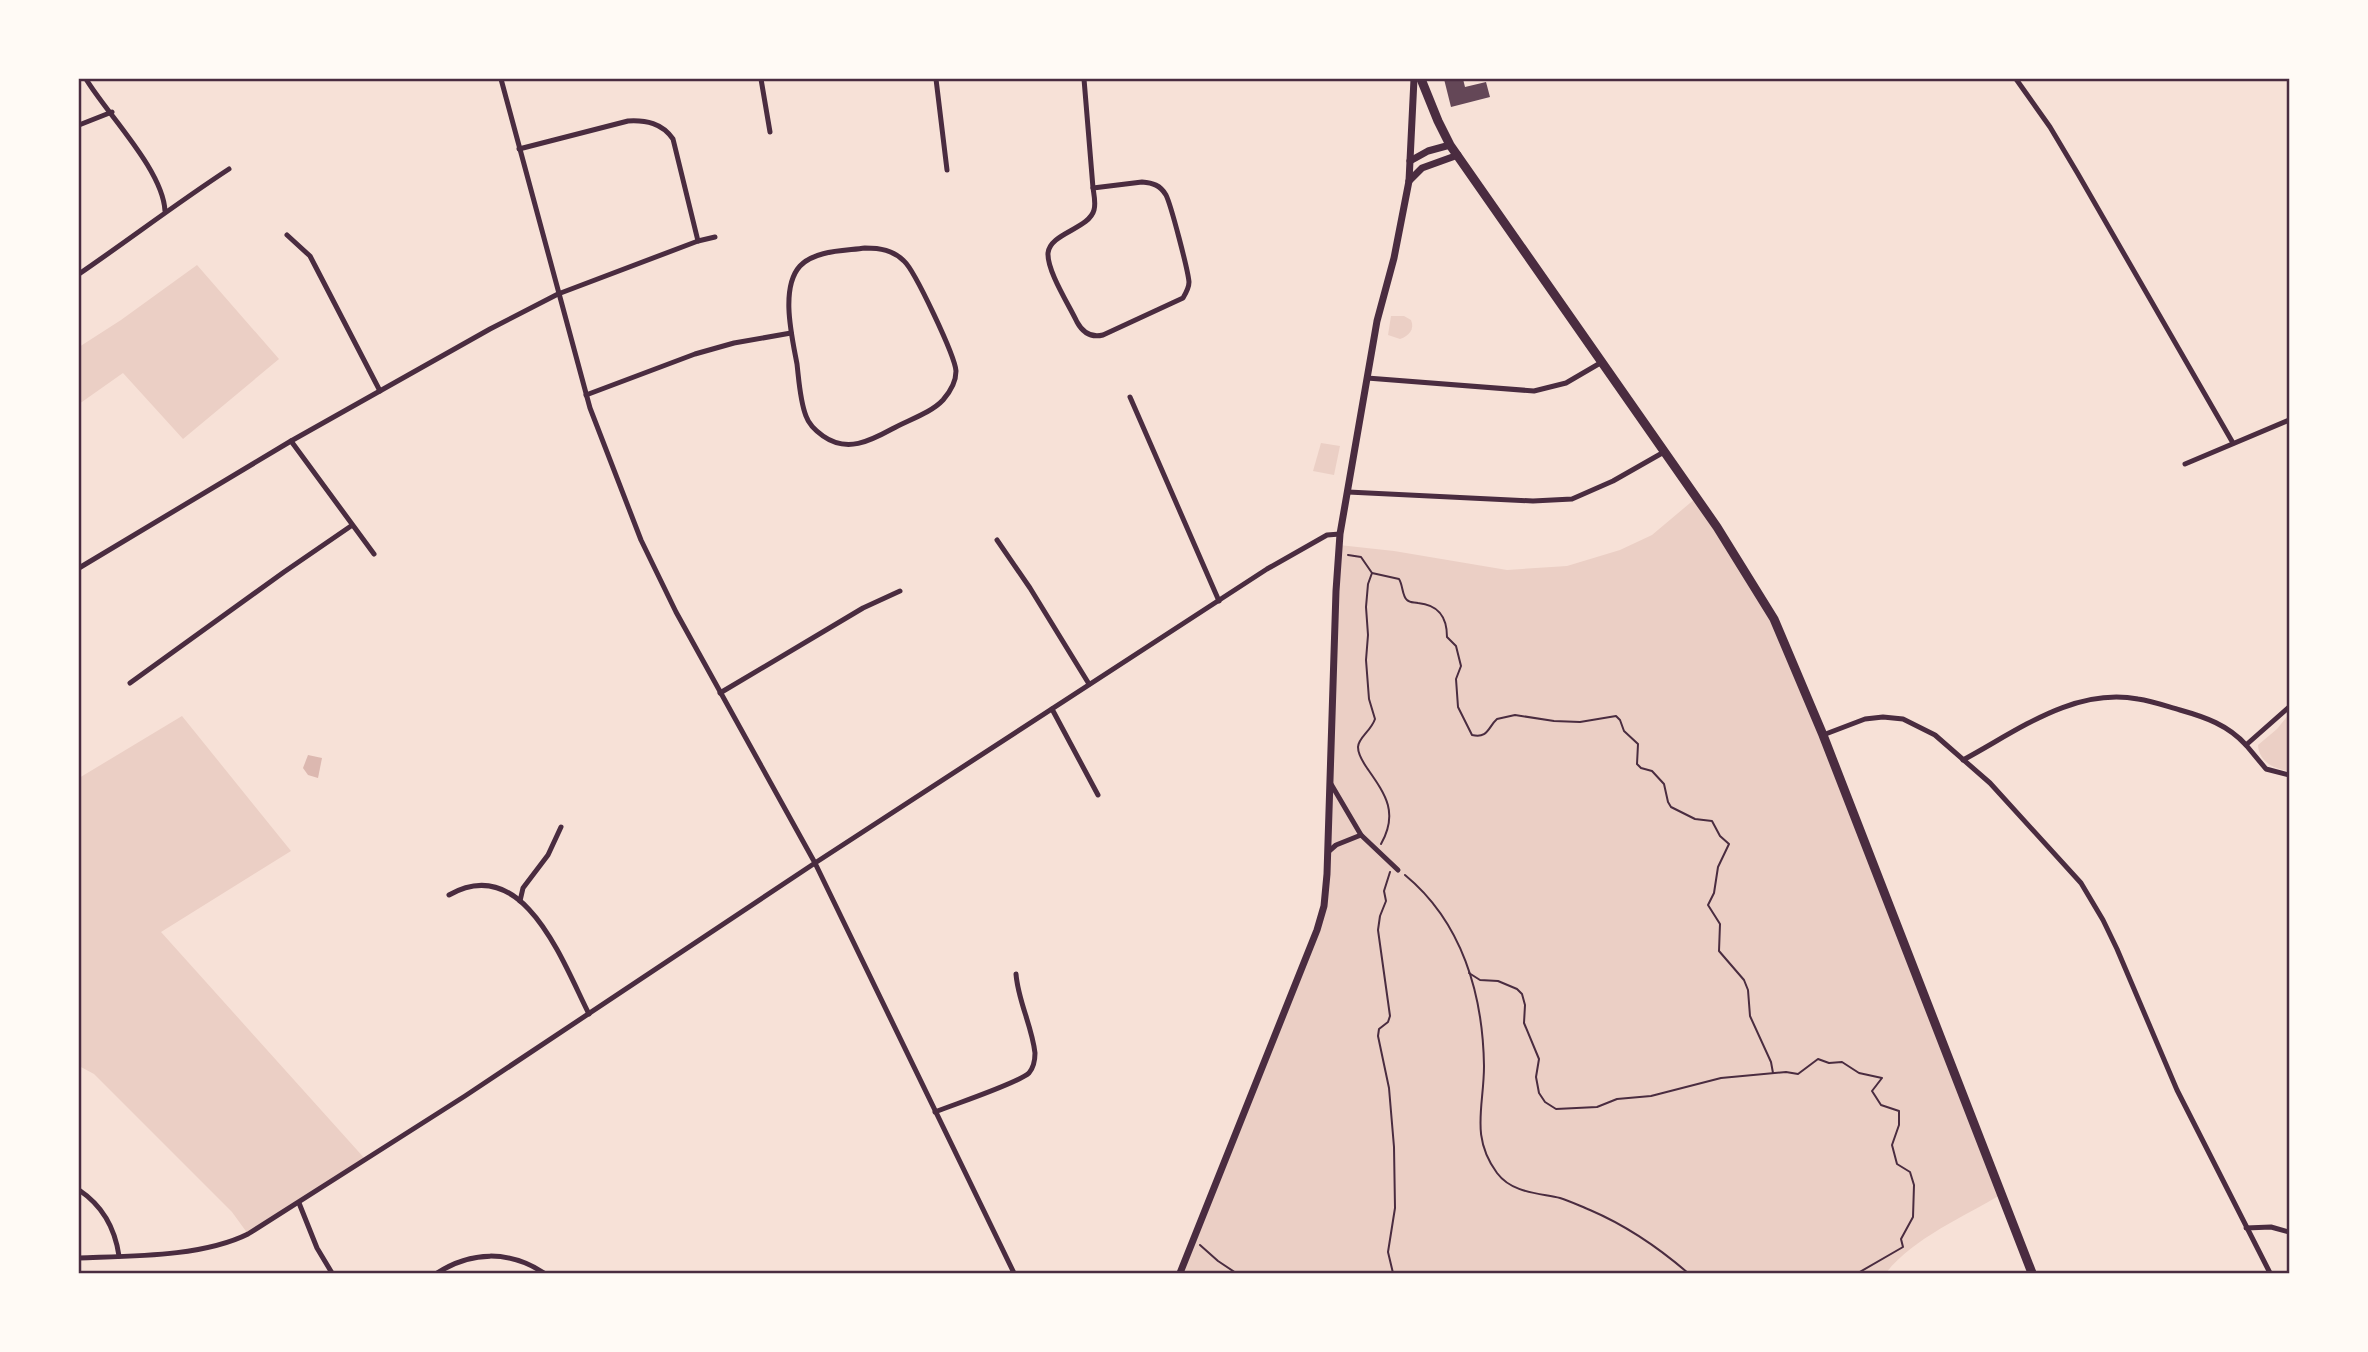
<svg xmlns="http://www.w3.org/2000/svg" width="2368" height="1352" font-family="Barlow,sans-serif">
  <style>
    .green { fill: #ebcfc5 }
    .water { fill: #dcb8b0 }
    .building { fill: #644757 }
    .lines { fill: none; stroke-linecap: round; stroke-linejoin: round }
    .path { stroke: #4a2c40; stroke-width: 2 }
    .minor { stroke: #4a2c40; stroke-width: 5 }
    .tertiary { stroke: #4a2c40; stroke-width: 7 }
    .primary { stroke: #4a2c40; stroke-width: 9 }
    .neatline { fill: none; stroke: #4a2c40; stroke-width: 2.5 }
  </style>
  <rect width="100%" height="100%" fill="#f7e1d7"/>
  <g class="green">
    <path d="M197,265L279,359L183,439L123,373L79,404V347L121,320Z"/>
    <path d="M1391,316H1404L1411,320C1415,329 1409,336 1400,339L1388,335Z"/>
    <path d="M1321,443L1340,446L1334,475L1313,471Z"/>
    <path d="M1696,498L1774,619L2002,1194C1965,1216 1912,1239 1886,1273H1180L1324,906L1339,545L1394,551L1507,570L1567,566L1620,550L1652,535Z"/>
    <path d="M2289,714V771C2274,769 2259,762 2258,745L2277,729Z"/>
    <path d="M182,716L291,851L161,932L366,1160L248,1234L232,1212L94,1074L79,1066V778Z"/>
  </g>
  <path class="water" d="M308,755L322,758L318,778L308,775L303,768Z"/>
  <path class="building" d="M1444,79H1463L1465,87L1486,82L1490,97L1451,107Z"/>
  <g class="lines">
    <g class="path">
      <path d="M1348,555L1361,557L1372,573L1368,584L1366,607L1368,635L1366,660L1369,699L1375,719C1371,731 1358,738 1358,747C1358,755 1363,762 1367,768C1385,794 1399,812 1381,844"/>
      <path d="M1372,573L1399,579C1403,585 1402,596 1407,600C1410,603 1414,602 1418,603C1439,605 1447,617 1447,637L1456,646L1461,666L1456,679L1458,707L1472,735C1488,739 1488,727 1497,719L1515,715L1554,721L1580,722L1616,716L1620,720L1624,731L1638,744L1637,764L1641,768L1652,771L1664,784L1668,802L1671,807L1695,819L1712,821L1720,836L1729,844L1718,867L1714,893L1708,905L1720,924L1719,951L1744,980L1748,990L1750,1016L1771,1062L1773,1073"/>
      <path d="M1390,872L1384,891L1386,901L1380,916L1378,930L1390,1016L1388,1022L1379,1029L1378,1036L1389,1088L1394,1147L1395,1208L1388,1252L1393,1273"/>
      <path d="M1405,875C1462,922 1483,994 1484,1066C1484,1107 1470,1136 1497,1173C1512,1193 1538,1193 1560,1198C1570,1201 1580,1206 1590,1210C1625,1225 1659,1248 1688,1273"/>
      <path d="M1469,973L1480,980L1498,981L1517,989L1522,994L1525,1005L1524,1023L1539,1059L1536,1077L1539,1093L1545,1102L1556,1109L1597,1107L1617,1099L1651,1096L1721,1078L1786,1072L1798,1074L1818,1059L1829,1063L1842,1062L1859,1073L1882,1078L1872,1091L1881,1105L1899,1111V1125L1892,1145L1897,1164L1910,1172L1914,1185L1913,1217L1901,1239L1903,1247L1858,1273"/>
      <path d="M1200,1245L1218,1261L1236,1273"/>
    </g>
    <g class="minor">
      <path d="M86,79C107,114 163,170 165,211"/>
      <path d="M501,79L590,408L641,540L676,612L815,863L1014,1273"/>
      <path d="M761,79L770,132"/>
      <path d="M936,79L947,170"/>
      <path d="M1084,79L1093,188"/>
      <path d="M2016,79L2050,127L2078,174L2233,443"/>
      <path d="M79,125L112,112"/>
      <path d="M519,149L628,121C646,120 662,123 673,139L698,241"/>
      <path d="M1142,182C1153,183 1160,185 1166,195C1171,205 1188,270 1189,282C1189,288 1186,293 1183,298L1103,335C1091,338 1083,333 1077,322C1069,305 1047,271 1048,253C1050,233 1089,229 1094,210C1096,203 1094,195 1093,188Z"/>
      <path d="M287,235L310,256L380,391"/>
      <path d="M865,248C880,248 893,250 904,261C915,271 955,356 956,371C956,382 950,392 943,400C931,413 908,420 892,429C870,441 847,453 823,436C816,431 809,425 806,416C800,401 799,381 797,364C792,337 780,288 800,266C815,250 845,251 865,248Z"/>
      <path d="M79,274C130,239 177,203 229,169"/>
      <path d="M1367,378L1534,391L1566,383L1602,362"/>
      <path d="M586,395L695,354L734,343L791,333"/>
      <path d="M1130,397L1219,601"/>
      <path d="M291,441L374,554"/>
      <path d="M2185,464L2289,420"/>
      <path d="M1348,492L1533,501L1572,499L1613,481L1664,452"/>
      <path d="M997,540L1030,588L1089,684"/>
      <path d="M79,568L291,441L490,329L558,294L698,241L715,237"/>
      <path d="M130,683L284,572L351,526"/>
      <path d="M720,693L863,608L900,591"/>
      <path d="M2289,707L2246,745L2266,769L2289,775"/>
      <path d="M1052,709L1098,795"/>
      <path d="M1823,735L1865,719L1883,717L1903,719L1935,735L1990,783L2081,883L2103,920L2117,949L2177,1090L2270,1273"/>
      <path d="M1963,760C2017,731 2074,687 2138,699C2152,701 2166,706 2180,710C2205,717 2228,725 2246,745"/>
      <path d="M1331,784L1361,835L1398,870"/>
      <path d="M1328,852L1336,845L1361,835"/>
      <path d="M449,895C524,852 563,963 589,1014"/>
      <path d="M520,901L523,888L548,855L561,827"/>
      <path d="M935,1112C952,1105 1019,1083 1029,1073C1034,1067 1035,1060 1035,1053C1032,1026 1018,1001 1016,974"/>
      <path d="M79,1190C103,1206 115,1228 119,1256"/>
      <path d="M299,1203L317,1248L332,1273"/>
      <path d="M2246,1228L2271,1227L2289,1232"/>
      <path d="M79,1258C130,1256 202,1257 248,1234L465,1096L815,863L1267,569L1327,535L1340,534"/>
      <path d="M437,1273C471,1251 509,1250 544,1273"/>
    </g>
    <g class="tertiary">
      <path d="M1410,161L1428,151L1450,145"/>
      <path d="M1409,181L1422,168L1458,155"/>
      <path d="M1180,1273L1317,930L1324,906L1327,874L1336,591L1340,534L1377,321L1394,258L1409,181L1414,79"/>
    </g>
    <path class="primary" d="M1421,79L1438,121L1450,145L1717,527L1774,619L1823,735L2032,1273"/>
  </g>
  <rect width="2368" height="1352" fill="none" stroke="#fffaf5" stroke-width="161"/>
  <rect x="80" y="80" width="2208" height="1192" class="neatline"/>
</svg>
